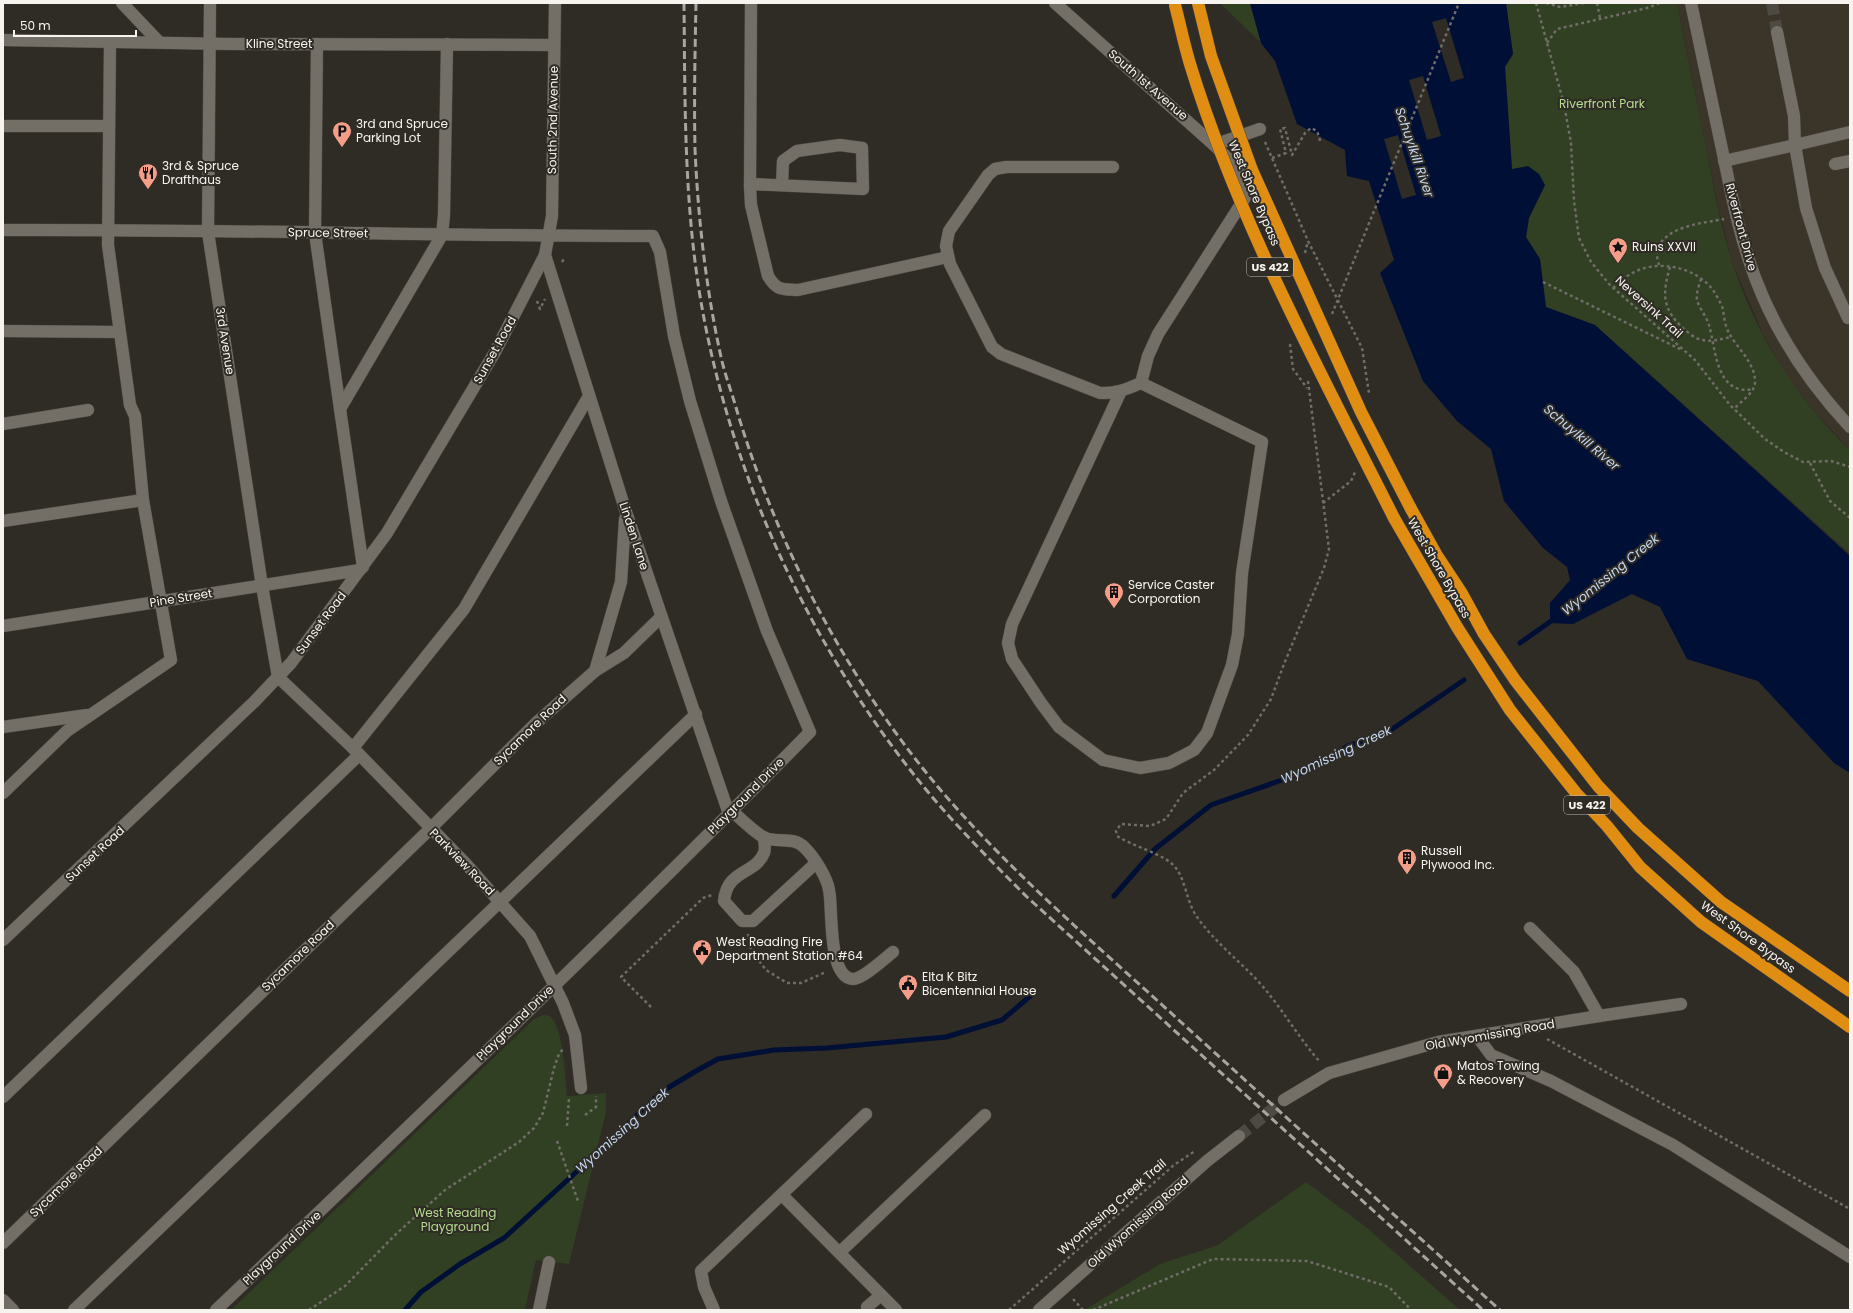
<svg xmlns="http://www.w3.org/2000/svg" width="1853" height="1313" font-family="Poppins,sans-serif">
  <style>
    .built { fill: #3b3428 }
    .green { fill: #313f22 }
    .water { fill: #000f35; fill-rule: evenodd }
    .lines { fill: none; stroke-linecap: round; stroke-linejoin: round }
    .stream { stroke: #000f35; stroke-width: 5 }
    .minor-tunnel { stroke: #4d4943; stroke-width: 12; stroke-dasharray: 12 6; stroke-linecap: butt }
    .minor-casing { stroke: #4d4a44; stroke-width: 13 }
    .highway-casing { stroke: #4d4a44; stroke-width: 13 }
    .path { stroke: #706c67; stroke-width: 2.5; stroke-dasharray: 3 3; stroke-linecap: butt }
    .minor { stroke: #736f67; stroke-width: 12 }
    .highway { stroke: #e08e13; stroke-width: 12 }
    .rail { stroke: #a8a5a0; stroke-width: 3; stroke-dasharray: 8 4; stroke-linecap: butt }
    .highway-bridge-casing { stroke: #4d4a44; stroke-width: 13; stroke-linecap: butt }
    .path-bridge { stroke: #706c67; stroke-width: 2.5; stroke-dasharray: 3 3; stroke-linecap: butt }
    .highway-bridge { stroke: #e08e13; stroke-width: 12 }
    .labels { text-anchor: middle; stroke-width: 4; stroke-linejoin: round; paint-order: stroke }
    .shield { fill: #2f2b25; stroke: #bbb8b3; stroke-width: 1 }
    .shield-label { font-size: 11px; font-weight: bold; fill: #f7f4f0 }
    .street-label { font-size: 12px; fill: #f7f4f0; stroke: #2f2b25 }
    .park-label { font-size: 12px; fill: #b6dc8f; stroke: #2f2b25 }
    .poi-label { font-size: 12px; fill: #f7f4f0; stroke: #2f2b25; text-anchor: start }
    .water-label { font-size: 13px; font-style: italic; fill: #c3d6f2; stroke: #2f2b25 }
  </style>
  <rect width="100%" height="100%" fill="#2f2b25"/>
  <path class="built" d="M1677,3H1850V450L1813,410L1785,373L1763,334L1732,262L1717,201Z"/>
  <g class="green">
    <path d="M1222,3H1250L1261,43L1222,5Z"/>
    <path d="M1506,3H1677C1686,51 1696,98 1706,146C1713,184 1720,224 1732,261C1754,332 1797,399 1850,450V554L1595,325L1546,307L1540,259L1526,237L1529,218L1545,185L1512,169L1505,67L1513,54Z"/>
    <path d="M543,1015C545,1015 547,1015 549,1016C563,1022 566,1082 567,1096L606,1093V1112L569,1264L536,1260L525,1310H231L534,1019Z"/>
    <path d="M1306,1182L1366,1227L1460,1310H1084L1160,1264L1218,1245Z"/>
  </g>
  <path class="water" d="M1250,3H1506L1513,54L1505,67L1512,169L1528,166L1539,174L1545,185L1529,218L1526,237L1540,259L1546,307L1595,325L1850,556V773L1834,763L1758,681L1687,659L1660,607L1632,594L1573,624L1550,623V603L1570,580L1567,567L1543,548L1504,501L1491,449L1457,421L1423,381L1380,273L1394,260L1369,181L1347,176L1345,150L1297,124L1275,61L1261,43ZM1446,18L1464,78L1451,82L1432,22ZM1423,76L1441,136L1427,140L1409,80ZM1398,135L1416,195L1402,199L1384,139Z"/>
  <g class="lines">
    <g class="stream">
      <path d="M1520,643L1554,619"/>
      <path d="M1114,896L1155,849L1211,805L1299,774L1348,746L1385,734L1464,680"/>
      <path d="M405,1310L421,1292L460,1264L504,1238L608,1143L661,1092L696,1071L718,1059L774,1050L827,1048L946,1037L1002,1020L1035,992"/>
    </g>
    <g class="minor-tunnel">
      <path d="M1772,3L1777,32"/>
      <path d="M1239,1136L1284,1100"/>
    </g>
    <g class="minor-casing">
      <g id="minor">
        <path d="M122,3L159,42"/>
        <path d="M210,3L208,232L262,586L278,677L353,748L466,864L530,936L563,1003L575,1035L581,1088"/>
        <path d="M751,3L750,187L751,205L768,276C777,291 782,289 798,290L948,257"/>
        <path d="M1055,3L1214,145L1239,169L1248,193L1158,334L1148,356L1141,383"/>
        <path d="M1691,3C1702,53 1712,104 1723,154C1732,197 1740,239 1756,280C1777,335 1810,384 1850,427"/>
        <path d="M1777,32L1794,116L1795,145L1850,132"/>
        <path d="M3,40L229,44L554,45"/>
        <path d="M317,44L315,233L340,409"/>
        <path d="M3,126H109"/>
        <path d="M1214,145L1260,129"/>
        <path d="M1724,161L1795,145L1806,208L1825,268L1848,318"/>
        <path d="M1835,164L1850,161"/>
        <path d="M1113,167H1006L995,169L988,175L949,231L946,246L950,264L992,347L1001,354L1100,393C1116,394 1127,389 1141,383L1262,442L1242,573L1238,634L1232,665L1207,733L1194,750L1169,763L1140,768L1103,760L1059,727L1041,703L1012,659L1008,643L1012,624L1121,391"/>
        <path d="M750,184L863,189L862,148L840,145L797,151L783,161L782,185"/>
        <path d="M3,230C220,229 437,236 653,236L660,252L674,336L690,401L721,501L767,631L810,732C616,929 416,1120 216,1310"/>
        <path d="M545,255L626,512L729,814"/>
        <path d="M3,331L119,332"/>
        <path d="M3,424L88,410"/>
        <path d="M3,521L143,500"/>
        <path d="M363,567L340,409L442,235L444,215L447,44"/>
        <path d="M3,626L360,570"/>
        <path d="M595,671L621,582L625,519"/>
        <path d="M3,727L87,715"/>
        <path d="M353,748L464,609L589,396"/>
        <path d="M3,793L67,731L171,660L143,500L135,416L130,405L108,245L110,42"/>
        <path d="M732,811C741,819 755,833 765,838C779,843 794,836 805,848C814,857 827,877 829,890C833,906 827,978 853,979C863,979 885,958 893,952"/>
        <path d="M764,837C764,842 766,848 764,853C755,875 727,869 724,901L742,921H753L816,863"/>
        <path d="M1530,928L1574,972L1599,1016"/>
        <path d="M3,940L254,702L291,663L387,533L495,352L545,255L552,216L555,3"/>
        <path d="M1477,1036L1491,1055L1551,1081L1673,1145L1850,1257"/>
        <path d="M3,1097L359,755"/>
        <path d="M1284,1100L1329,1073L1438,1042L1599,1016L1681,1004"/>
        <path d="M782,1195L896,1310"/>
        <path d="M3,1243L430,829L536,723L595,671L624,653L661,617"/>
        <path d="M840,1252L985,1115"/>
        <path d="M3,1300L13,1310"/>
        <path d="M867,1307L881,1295"/>
        <path d="M74,1310L696,714"/>
        <path d="M539,1310L549,1262"/>
        <path d="M714,1310L704,1287L701,1271L866,1114"/>
        <path d="M1039,1310L1207,1161L1239,1136"/>
      </g>
    </g>
    <g class="highway-casing">
      <g id="highway">
        <path d="M1410,507L1436,554L1461,592L1484,634L1515,680L1598,786L1638,828L1721,902L1850,991"/>
        <path d="M1394,518L1457,627L1510,710L1576,793L1607,826L1640,867L1701,922L1850,1027"/>
      </g>
    </g>
    <g class="path">
      <path d="M1536,3L1564,104L1571,143L1574,201L1579,238L1591,262L1610,285L1695,360L1730,405L1765,439L1784,452L1803,462L1831,461L1850,467"/>
      <path d="M1546,3L1560,7L1584,3"/>
      <path d="M1597,3L1600,18"/>
      <path d="M1547,43L1557,29L1647,8L1660,3"/>
      <path d="M1265,142L1308,241L1362,348L1369,393"/>
      <path d="M1272,158L1286,153L1280,129L1285,128L1292,155L1305,133L1311,128L1317,131L1321,143"/>
      <path d="M1305,253L1308,241"/>
      <path d="M562,262L565,257"/>
      <path d="M1659,265C1658,261 1656,255 1657,250C1665,226 1703,223 1724,219"/>
      <path d="M1670,267C1662,294 1662,309 1684,329C1689,333 1695,339 1703,340C1712,342 1721,339 1731,337"/>
      <path d="M1701,279C1699,285 1696,294 1697,300C1699,308 1707,317 1709,325C1716,350 1716,396 1753,389"/>
      <path d="M1543,282L1682,350"/>
      <path d="M1613,288C1618,284 1623,278 1629,275C1655,258 1695,266 1713,290C1716,295 1721,303 1723,309C1724,317 1725,326 1729,333C1737,348 1755,363 1755,381C1756,392 1741,401 1734,409"/>
      <path d="M537,301L540,309L545,299"/>
      <path d="M1290,344L1293,369L1307,388"/>
      <path d="M1308,381L1329,549L1324,568L1284,664L1271,699L1248,735L1214,770L1183,793L1166,819L1150,826L1121,824L1116,831L1117,836C1133,846 1159,853 1171,863C1186,875 1185,900 1197,917C1214,941 1237,959 1257,980C1281,1006 1297,1036 1320,1062"/>
      <path d="M1810,463L1830,501L1850,518"/>
      <path d="M1323,503L1351,481L1355,472"/>
      <path d="M748,934L751,950L766,970L787,983H801L826,972"/>
      <path d="M651,1007L621,977L703,898L712,895"/>
      <path d="M1547,1039L1850,1209"/>
      <path d="M585,1115L596,1107V1096"/>
      <path d="M567,1126L569,1098"/>
      <path d="M557,1141L578,1201"/>
      <path d="M1073,1299L1083,1310"/>
      <path d="M309,1310L345,1286L397,1233L445,1190L519,1142L534,1128L543,1113L554,1068L559,1054L563,1049"/>
      <path d="M1009,1310L1174,1165L1195,1151"/>
      <path d="M1093,1310L1213,1259L1307,1261L1389,1287L1411,1310"/>
    </g>
    <use href="#minor" class="minor"/>
    <use href="#highway" class="highway"/>
    <g class="rail">
      <path d="M684,3C685,101 684,199 700,296C730,476 811,651 928,792C959,829 993,863 1027,897L1483,1310"/>
      <path d="M696,3C695,51 694,100 695,149C698,218 706,289 721,357C725,375 732,393 737,411C778,548 846,677 938,787C1011,873 1099,947 1182,1023C1288,1119 1394,1215 1500,1310"/>
    </g>
    <g class="highway-bridge-casing">
      <g id="highway-bridge">
        <path d="M1198,3L1211,56L1252,170L1361,412L1410,507"/>
        <path d="M1175,5C1180,24 1184,44 1190,64C1238,221 1320,371 1394,518"/>
      </g>
    </g>
    <path class="path-bridge" d="M1332,314L1459,3"/>
    <use href="#highway-bridge" class="highway-bridge"/>
  </g>
  <defs>
    <g id="parking-pin" transform="scale(1)"><path d="M0 17L-7.5 6A9.5 9.5 0 1 1 7.5 6Z" fill="#f49e8a" stroke="#2f2b25"/><path d="M-3.5-5.5H1a3.5 3.5 0 0 1 0 7H-1V5.5H-3.5ZM-1-3.4V-.6H.8a1.4 1.4 0 0 0 0-2.8Z" fill="#111"/></g>
    <g id="restaurant-pin" transform="scale(1)"><path d="M0 17L-7.5 6A9.5 9.5 0 1 1 7.5 6Z" fill="#f49e8a" stroke="#2f2b25"/><path d="M-5-6h1v4h1v-4h1v4h1v-4h1v5L-1.5 .5V6h-2V.5L-5-1ZM5-6V6H3V1.5H1.5Q1.5-4 5-6Z" fill="#111"/></g>
    <g id="sight-pin" transform="scale(1)"><path d="M0 17L-7.5 6A9.5 9.5 0 1 1 7.5 6Z" fill="#f49e8a" stroke="#2f2b25"/><path d="M0-6L1.8-2.2L6-1.7L2.9 1.2L3.7 5.4L0 3.3L-3.7 5.4L-2.9 1.2L-6-1.7L-1.8-2.2Z" fill="#111"/></g>
    <g id="building-pin" transform="scale(1)"><path d="M0 17L-7.5 6A9.5 9.5 0 1 1 7.5 6Z" fill="#f49e8a" stroke="#2f2b25"/><path d="M-4-6H4V6H1V3H-1V6H-4ZM-2.5-4.3h1.7v1.8h-1.7ZM.8-4.3h1.7v1.8H.8ZM-2.5-1h1.7V.8h-1.7ZM.8-1h1.7V.8H.8Z" fill="#111"/></g>
    <g id="civic-pin" transform="scale(1)"><path d="M0 17L-7.5 6A9.5 9.5 0 1 1 7.5 6Z" fill="#f49e8a" stroke="#2f2b25"/><path d="M-.6-6.5H3V-4.5H.6V-3L4-1V1h2V6H-6V1h2V-1L-.6-3ZM-1.2 2.5V6h2.4V2.5Z" fill="#111"/></g>
    <g id="shop-pin" transform="scale(1)"><path d="M0 17L-7.5 6A9.5 9.5 0 1 1 7.5 6Z" fill="#f49e8a" stroke="#2f2b25"/><path d="M-5-2.5h2.3a2.7 3.5 0 0 1 5.4 0H5L5.5 6h-11ZM-1.5-2.5h3a1.5 2.3 0 0 0-3 0Z" fill="#111"/></g>
  </defs>
  <g fill-rule="evenodd">
    <use href="#parking-pin" x="342" y="131"/>
    <use href="#restaurant-pin" x="148" y="173"/>
    <use href="#sight-pin" x="1618" y="247"/>
    <use href="#building-pin" x="1114" y="592"/>
    <use href="#building-pin" x="1407" y="858"/>
    <use href="#civic-pin" x="702" y="949"/>
    <use href="#civic-pin" x="908" y="984"/>
    <use href="#shop-pin" x="1443" y="1073"/>
  </g>
  <g class="labels">
    <g class="shield">
      <rect x="1247" y="258" width="46" height="18" rx="3"/>
      <rect x="1564" y="796" width="46" height="18" rx="3"/>
    </g>
    <g class="shield-label">
      <text x="1270" y="271">US 422</text>
      <text x="1587" y="809">US 422</text>
    </g>
    <g class="street-label">
      <text x="279" y="48">Kline Street</text>
      <text transform="translate(1148 85) rotate(41)" y="4">South 1st Avenue</text>
      <text transform="translate(553 120) rotate(-89)" y="4">South 2nd Avenue</text>
      <text transform="translate(1254 193) rotate(67)" y="4">West Shore Bypass</text>
      <text transform="translate(1741 227) rotate(75)" y="4">Riverfront Drive</text>
      <text transform="translate(328 233) rotate(1)" y="4">Spruce Street</text>
      <text transform="translate(1649 307) rotate(42)" y="4">Neversink Trail</text>
      <text transform="translate(225 341) rotate(81)" y="4">3rd Avenue</text>
      <text transform="translate(495 350) rotate(-61)" y="4">Sunset Road</text>
      <text transform="translate(634 536) rotate(72)" y="4">Linden Lane</text>
      <text transform="translate(1439 568) rotate(60)" y="4">West Shore Bypass</text>
      <text transform="translate(181 598) rotate(-9)" y="4">Pine Street</text>
      <text transform="translate(321 623) rotate(-53)" y="4">Sunset Road</text>
      <text transform="translate(530 730) rotate(-44)" y="4">Sycamore Road</text>
      <text transform="translate(746 796) rotate(-45)" y="4">Playground Drive</text>
      <text transform="translate(95 854) rotate(-43)" y="4">Sunset Road</text>
      <text transform="translate(462 862) rotate(46)" y="4">Parkview Road</text>
      <text transform="translate(1748 937) rotate(36)" y="4">West Shore Bypass</text>
      <text transform="translate(298 956) rotate(-44)" y="4">Sycamore Road</text>
      <text transform="translate(515 1023) rotate(-44)" y="4">Playground Drive</text>
      <text transform="translate(1490 1035) rotate(-10)" y="4">Old Wyomissing Road</text>
      <text transform="translate(66 1182) rotate(-44)" y="4">Sycamore Road</text>
      <text transform="translate(1112 1207) rotate(-41)" y="4">Wyomissing Creek Trail</text>
      <text transform="translate(1138 1222) rotate(-42)" y="4">Old Wyomissing Road</text>
      <text transform="translate(282 1248) rotate(-43)" y="4">Playground Drive</text>
    </g>
    <g class="park-label">
      <text x="1602" y="108">Riverfront Park</text>
      <text x="455" y="1217">West Reading<tspan x="455" dy="14">Playground</tspan></text>
    </g>
    <g class="poi-label">
      <text x="356" y="128">3rd and Spruce<tspan x="356" dy="14">Parking Lot</tspan></text>
      <text x="162" y="170">3rd &amp; Spruce<tspan x="162" dy="14">Drafthaus</tspan></text>
      <text x="1632" y="251">Ruins XXVII</text>
      <text x="1128" y="589">Service Caster<tspan x="1128" dy="14">Corporation</tspan></text>
      <text x="1421" y="855">Russell<tspan x="1421" dy="14">Plywood Inc.</tspan></text>
      <text x="716" y="946">West Reading Fire<tspan x="716" dy="14">Department Station #64</tspan></text>
      <text x="922" y="981">Elta K Bitz<tspan x="922" dy="14">Bicentennial House</tspan></text>
      <text x="1457" y="1070">Matos Towing<tspan x="1457" dy="14">&amp; Recovery</tspan></text>
    </g>
    <g class="water-label">
      <text transform="translate(1415 152) rotate(71)" y="5">Schuylkill River</text>
      <text transform="translate(1582 437) rotate(40)" y="5">Schuylkill River</text>
      <text transform="translate(1610 574) rotate(-39)" y="5">Wyomissing Creek</text>
      <text transform="translate(1336 754) rotate(-25)" y="5">Wyomissing Creek</text>
      <text transform="translate(622 1130) rotate(-42)" y="5">Wyomissing Creek</text>
    </g>
  </g>
  <rect width="1853" height="1313" fill="none" stroke="#f7f4f0" stroke-width="8"/>
  <path d="M14 30v6h122v-6" fill="none" stroke="#f7f4f0" stroke-width="2"/>
  <text x="20" y="30" font-size="12" fill="#f7f4f0" stroke="#2f2b25" stroke-width="3" paint-order="stroke">50 m</text>
</svg>
